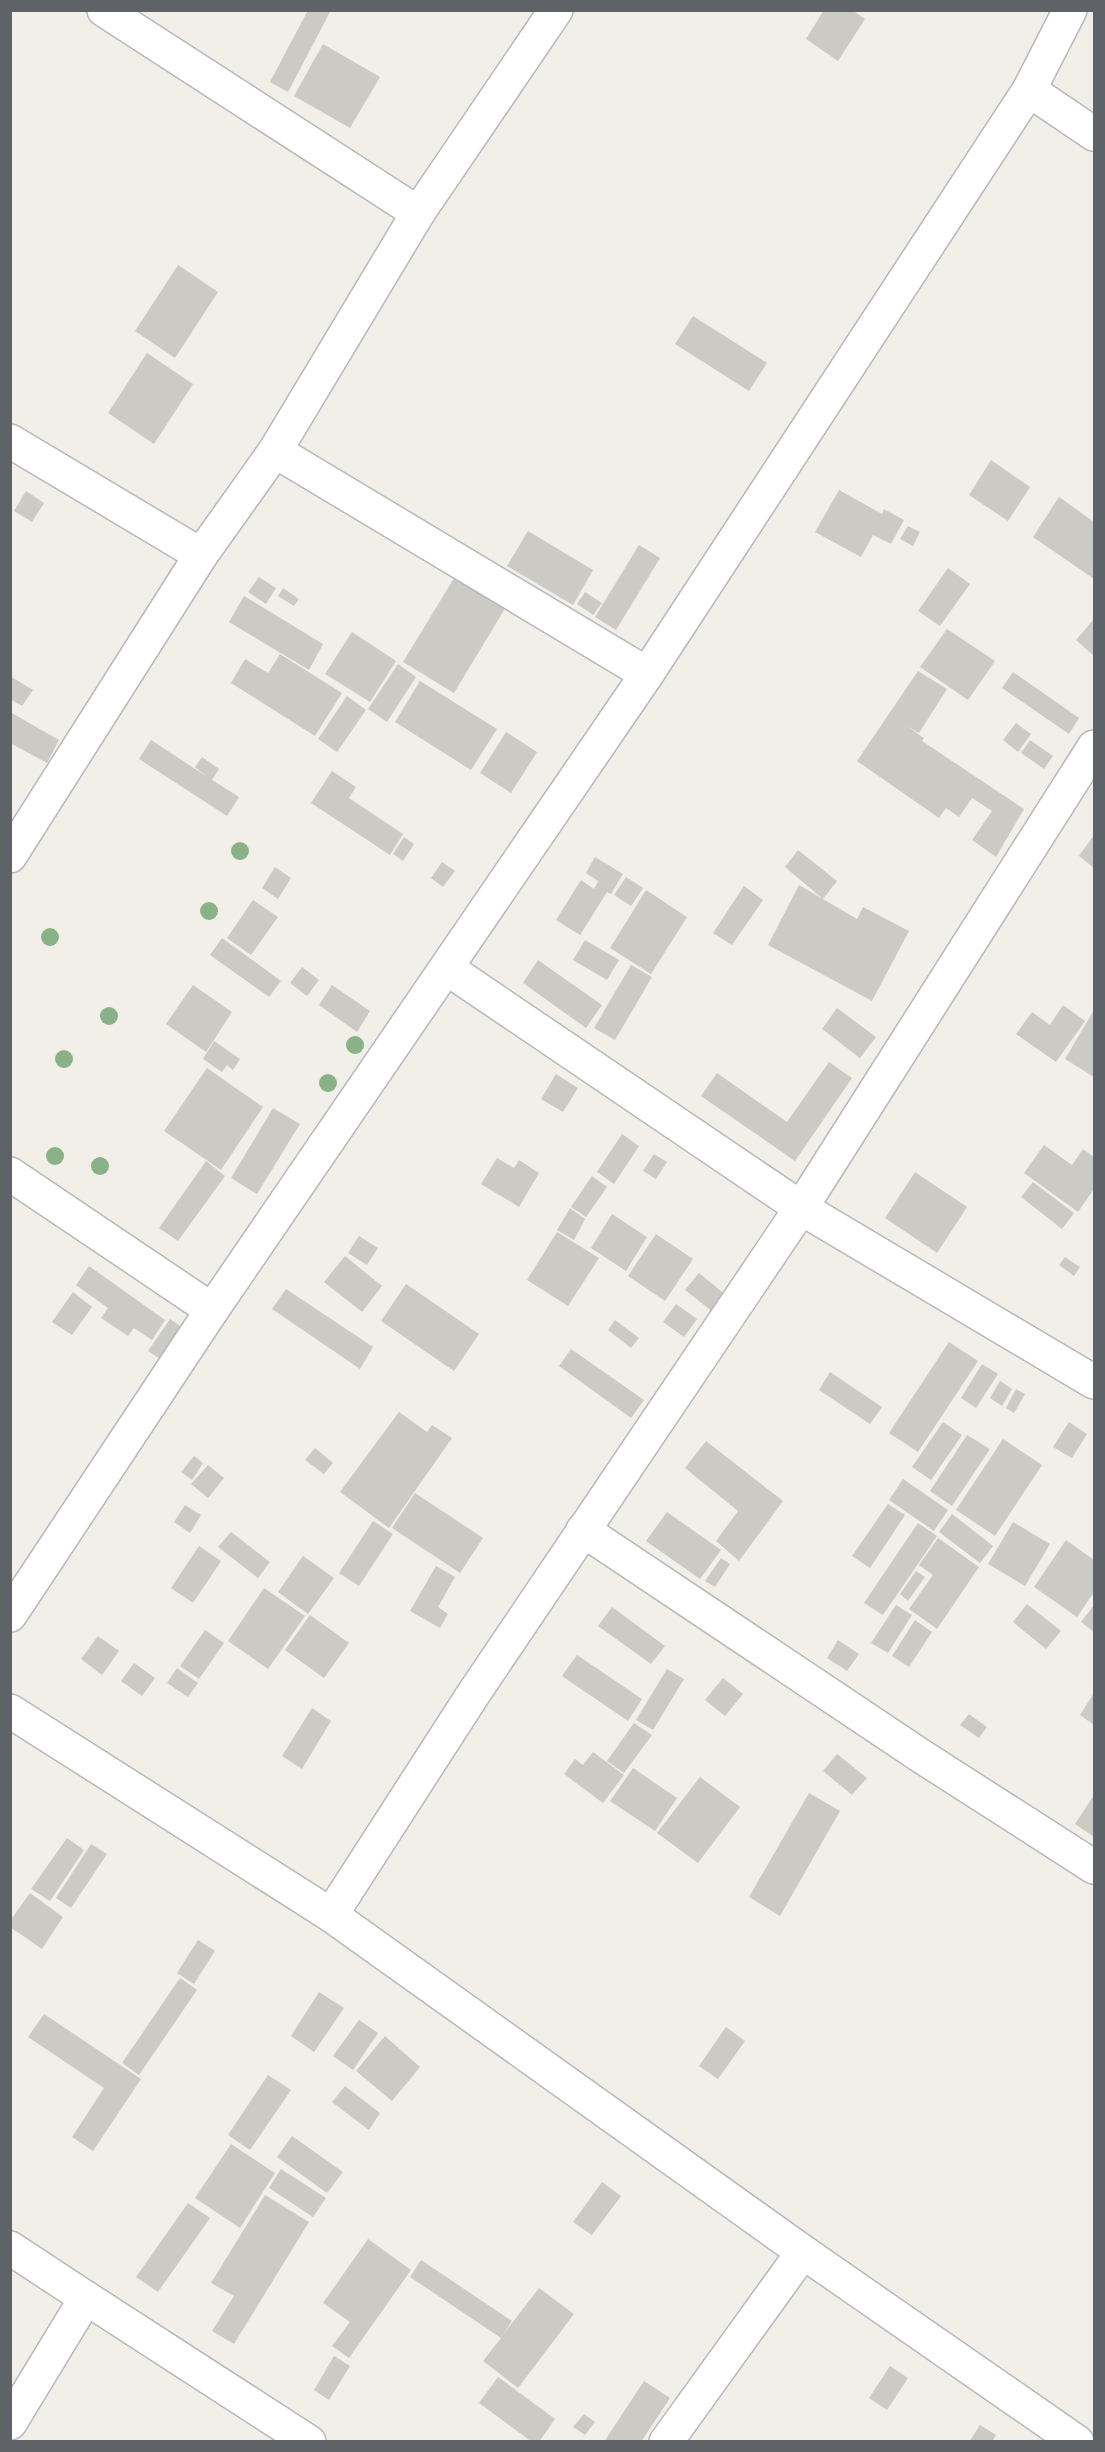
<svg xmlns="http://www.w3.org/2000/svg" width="1105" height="2452" font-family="'PT Sans Narrow',sans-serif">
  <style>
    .building { fill: #cccac5 }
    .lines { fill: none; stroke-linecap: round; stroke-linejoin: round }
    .street-casing { stroke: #b5b8bc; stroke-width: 36 }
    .street { stroke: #fff; stroke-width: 33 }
    .tree { fill: #89b387 }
  </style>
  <rect width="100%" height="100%" fill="#f1efe8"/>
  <g class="building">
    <path d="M308,10H331L288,92L270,82Z"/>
    <path d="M824,10H852L865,19L838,61L806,39Z"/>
    <path d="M323,44L380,77L350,128L294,96Z"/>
    <path d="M178,265L218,292L175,358L135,331Z"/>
    <path d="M693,316L767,363L749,391L675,344Z"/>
    <path d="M147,353L193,384L154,444L108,413Z"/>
    <path d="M991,460L1030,487L1008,521L969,495Z"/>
    <path d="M839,490L882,514L884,509L904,520L891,544L873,535L861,557L815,532Z"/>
    <path d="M26,491L44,503L32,522L14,511Z"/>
    <path d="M1059,497L1094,522V579L1033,537Z"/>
    <path d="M908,526L920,532L913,546L900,539Z"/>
    <path d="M528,531L593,570L573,605L507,566Z"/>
    <path d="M639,545L660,558L616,630L595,617Z"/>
    <path d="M948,568L970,584L940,626L918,611Z"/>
    <path d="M459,570L509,602L454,693L403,662Z"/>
    <path d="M259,577L276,588L266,604L248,592Z"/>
    <path d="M283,588L299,599L294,606L278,596Z"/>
    <path d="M585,592L602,603L593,615L577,604Z"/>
    <path d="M244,596L323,644L309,670L229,622Z"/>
    <path d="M1094,619V656L1076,640Z"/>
    <path d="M947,629L995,661L968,700L920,667Z"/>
    <path d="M352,632L396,661L370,702L325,674Z"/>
    <path d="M280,654L342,693L315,736L231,683L245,659L268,673Z"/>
    <path d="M398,664L416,677L387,722L368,709Z"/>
    <path d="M918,671L947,689L919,733L907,726L924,738L922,741L1024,809L996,857L972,840L992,811L972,798L959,817L946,808L939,818L857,761Z"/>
    <path d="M1013,672L1079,718L1069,734L1002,688Z"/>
    <path d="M10,676L33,690L22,706L10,699Z"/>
    <path d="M420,681L497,729L471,770L395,722Z"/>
    <path d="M347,696L366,710L337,752L318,739Z"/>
    <path d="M10,712L59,740L47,763L10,743Z"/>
    <path d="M1016,723L1031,734L1018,752L1003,740Z"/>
    <path d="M506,732L537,752L511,793L480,773Z"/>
    <path d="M151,740L206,776L195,767L202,757L219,769L212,780L239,797L227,816L139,759Z"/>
    <path d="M1030,740L1053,756L1044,769L1021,753Z"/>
    <path d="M332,771L356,787L349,798L403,834L390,855L311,803Z"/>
    <path d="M1094,835V868L1079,856Z"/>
    <path d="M404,837L414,844L403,861L393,854Z"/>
    <path d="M798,850L837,881L823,899L785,867Z"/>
    <path d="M595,857L623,874L611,894L607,892L580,935L556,920L581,880L594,889L598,881L586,873Z"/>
    <path d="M442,862L455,871L443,887L431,878Z"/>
    <path d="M275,867L291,878L278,899L262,888Z"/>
    <path d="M626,877L643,888L631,906L614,895Z"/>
    <path d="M799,885L857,919L863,907L909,931L872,1001L768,945Z"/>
    <path d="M744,886L763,900L732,945L713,933Z"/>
    <path d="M646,890L687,917L651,974L610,948Z"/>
    <path d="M253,900L278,917L251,955L227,938Z"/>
    <path d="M222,938L281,981L269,997L210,955Z"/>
    <path d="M585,940L619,960L607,980L573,960Z"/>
    <path d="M538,960L602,1005L586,1028L523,983Z"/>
    <path d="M631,965L652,977L615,1040L594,1028Z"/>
    <path d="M302,967L319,980L307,996L290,983Z"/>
    <path d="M193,985L232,1012L206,1052L166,1024Z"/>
    <path d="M332,985L370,1011L357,1032L319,1005Z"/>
    <path d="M1063,1005L1085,1021L1056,1062L1016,1034L1032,1012L1050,1025Z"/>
    <path d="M837,1008L876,1037L860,1058L822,1029Z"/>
    <path d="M1094,1010V1077L1065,1059Z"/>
    <path d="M214,1041L240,1059L233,1070L227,1065L222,1072L203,1059Z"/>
    <path d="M829,1062L852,1078L795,1161L701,1096L717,1073L787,1122Z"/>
    <path d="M207,1068L263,1107L221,1170L164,1131Z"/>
    <path d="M556,1074L578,1088L563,1112L541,1099Z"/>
    <path d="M273,1108L300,1124L257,1194L231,1178Z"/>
    <path d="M622,1134L639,1146L614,1184L597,1172Z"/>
    <path d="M1044,1145L1072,1165L1083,1149L1094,1157V1189L1078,1212L1024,1173Z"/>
    <path d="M654,1154L667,1162L656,1179L643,1171Z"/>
    <path d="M497,1158L514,1168L519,1160L539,1173L519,1207L481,1184Z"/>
    <path d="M206,1161L225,1176L178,1241L159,1228Z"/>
    <path d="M915,1172L967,1207L937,1253L885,1218Z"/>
    <path d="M592,1176L607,1187L586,1217L571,1207Z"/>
    <path d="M1033,1182L1074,1213L1062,1229L1021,1197Z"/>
    <path d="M570,1208L585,1219L574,1240L557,1230Z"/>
    <path d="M612,1214L647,1237L626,1271L591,1248Z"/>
    <path d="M557,1232L599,1258L568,1306L527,1280Z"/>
    <path d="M656,1234L693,1259L665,1301L628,1276Z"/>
    <path d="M359,1236L378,1248L367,1265L348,1253Z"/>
    <path d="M345,1256L382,1286L362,1312L324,1282Z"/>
    <path d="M1065,1257L1080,1267L1074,1276L1059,1265Z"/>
    <path d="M89,1266L165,1320L152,1340L134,1328L128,1336L101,1318L108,1308L76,1285Z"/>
    <path d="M699,1273L726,1295L713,1312L685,1290Z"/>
    <path d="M406,1284L479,1334L454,1371L381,1321Z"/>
    <path d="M286,1289L373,1347L360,1369L272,1309Z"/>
    <path d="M73,1292L92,1307L72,1335L52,1322Z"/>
    <path d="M676,1304L697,1319L684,1337L663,1322Z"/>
    <path d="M170,1319L186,1330L165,1362L148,1351Z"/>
    <path d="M615,1320L639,1338L631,1348L608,1330Z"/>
    <path d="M949,1342L978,1361L918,1452L889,1433Z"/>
    <path d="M571,1349L644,1400L631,1418L559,1366Z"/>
    <path d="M982,1364L998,1374L976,1408L961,1398Z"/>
    <path d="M830,1372L882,1407L870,1424L819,1390Z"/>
    <path d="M1000,1381L1012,1389L1002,1406L990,1398Z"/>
    <path d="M1016,1389L1025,1394L1014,1413L1006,1408Z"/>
    <path d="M399,1412L427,1432L432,1425L452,1438L389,1528L340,1492Z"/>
    <path d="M943,1422L962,1435L931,1480L912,1467Z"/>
    <path d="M1069,1422L1087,1434L1072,1458L1053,1447Z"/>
    <path d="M967,1435L990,1449L952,1506L930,1491Z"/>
    <path d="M1003,1439L1042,1465L995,1536L956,1510Z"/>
    <path d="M706,1441L783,1501L739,1561L716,1541L738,1511L685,1468Z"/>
    <path d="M315,1448L333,1463L324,1474L305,1460Z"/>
    <path d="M194,1456L203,1463L192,1480L181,1472Z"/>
    <path d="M208,1465L224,1478L208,1498L191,1484Z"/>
    <path d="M903,1479L948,1510L934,1531L889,1500Z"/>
    <path d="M415,1493L483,1538L460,1573L392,1528Z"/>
    <path d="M888,1504L905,1515L870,1568L852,1556Z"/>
    <path d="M185,1505L201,1515L190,1533L174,1522Z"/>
    <path d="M667,1512L721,1550L700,1579L646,1541Z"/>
    <path d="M952,1514L993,1546L980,1563L939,1532Z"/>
    <path d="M373,1521L393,1534L359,1586L339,1573Z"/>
    <path d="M1013,1522L1050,1544L1025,1586L988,1564Z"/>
    <path d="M918,1523L937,1536L883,1615L864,1603Z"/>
    <path d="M231,1532L270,1562L258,1578L218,1547Z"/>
    <path d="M938,1538L979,1567L937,1629L909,1609L933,1575L919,1565Z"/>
    <path d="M1066,1540L1094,1560V1592L1077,1617L1034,1587Z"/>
    <path d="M199,1546L221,1561L193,1603L171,1588Z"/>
    <path d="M303,1556L334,1578L308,1614L278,1592Z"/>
    <path d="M721,1558L730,1564L715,1587L705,1581Z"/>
    <path d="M436,1566L455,1577L438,1607L448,1614L440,1628L410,1611Z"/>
    <path d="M916,1571L925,1577L908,1601L900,1594Z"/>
    <path d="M264,1588L305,1616L268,1669L228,1641Z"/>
    <path d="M1027,1604L1061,1631L1046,1649L1013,1622Z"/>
    <path d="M896,1605L912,1615L888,1653L871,1643Z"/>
    <path d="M1094,1605V1632L1081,1622Z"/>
    <path d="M612,1607L665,1646L651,1664L598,1626Z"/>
    <path d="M310,1615L349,1643L324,1678L285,1650Z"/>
    <path d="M915,1620L932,1632L909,1667L892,1656Z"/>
    <path d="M205,1630L224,1643L199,1679L180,1666Z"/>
    <path d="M98,1636L119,1651L102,1675L81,1659Z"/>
    <path d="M838,1640L859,1654L847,1671L827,1658Z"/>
    <path d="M577,1655L642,1699L628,1721L562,1676Z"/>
    <path d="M134,1663L155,1678L142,1696L121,1681Z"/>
    <path d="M177,1668L198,1683L188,1697L167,1683Z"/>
    <path d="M667,1669L684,1679L653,1730L636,1720Z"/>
    <path d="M723,1678L743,1694L725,1716L705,1700Z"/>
    <path d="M1094,1693V1725L1080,1715Z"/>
    <path d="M312,1708L331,1721L302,1769L282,1756Z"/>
    <path d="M969,1714L987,1727L979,1738L960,1725Z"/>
    <path d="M634,1723L652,1735L624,1773L607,1761Z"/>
    <path d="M593,1752L624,1775L603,1803L564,1774L575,1759L583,1765Z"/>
    <path d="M837,1754L867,1778L852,1795L823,1771Z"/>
    <path d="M633,1768L677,1798L655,1831L610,1801Z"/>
    <path d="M700,1777L740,1807L698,1863L657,1833Z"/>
    <path d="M809,1793L840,1811L780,1916L749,1897Z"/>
    <path d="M1094,1795V1837L1075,1824Z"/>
    <path d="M67,1838L84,1850L50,1901L31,1889Z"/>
    <path d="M91,1844L107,1854L71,1908L56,1898Z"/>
    <path d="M30,1893L63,1917L42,1949L10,1927V1921Z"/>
    <path d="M198,1940L215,1951L194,1984L177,1973Z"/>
    <path d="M180,1978L197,1990L139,2075L122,2063Z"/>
    <path d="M319,1992L344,2008L314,2052L291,2036Z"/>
    <path d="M44,2014L141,2079L93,2151L72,2137L104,2088L28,2037Z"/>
    <path d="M359,2020L378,2033L353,2070L333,2056Z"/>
    <path d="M726,2027L745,2041L718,2079L699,2066Z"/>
    <path d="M385,2036L420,2067L392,2101L356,2071Z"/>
    <path d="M268,2075L291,2090L250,2150L228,2135Z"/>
    <path d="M345,2086L380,2113L369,2130L332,2102Z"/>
    <path d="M292,2136L343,2172L327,2193L277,2157Z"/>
    <path d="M231,2144L275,2173L240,2228L195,2198Z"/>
    <path d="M281,2169L326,2198L313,2217L269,2188Z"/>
    <path d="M602,2182L621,2196L592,2235L573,2222Z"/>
    <path d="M265,2195L309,2222L234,2344L212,2331L234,2296L211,2283Z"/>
    <path d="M188,2203L210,2218L158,2292L136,2277Z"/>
    <path d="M368,2239L411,2270L349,2358L332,2346L350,2322L323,2303Z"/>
    <path d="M421,2260L512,2321L502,2336L539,2288L574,2314L518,2388L483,2361L501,2338L410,2277Z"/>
    <path d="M334,2356L350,2366L329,2400L314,2390Z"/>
    <path d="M890,2366L908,2378L887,2410L869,2398Z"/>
    <path d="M498,2377L555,2419L539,2442H532L479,2403Z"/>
    <path d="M644,2381L670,2398L641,2442H604Z"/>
    <path d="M584,2414L595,2422L585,2435L573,2427Z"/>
    <path d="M980,2425L996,2435L992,2442H969Z"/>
  </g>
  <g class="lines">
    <g class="street-casing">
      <g id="street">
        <path d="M104,10L418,213"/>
        <path d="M1029,90L1094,134"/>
        <path d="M10,441L201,555"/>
        <path d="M275,451L647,674"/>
        <path d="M10,856L201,555L275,451L418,213L556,10"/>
        <path d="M448,969L801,1208L1094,1382"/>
        <path d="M10,1174L212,1310"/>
        <path d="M583,1530L921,1756L1094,1867"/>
        <path d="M10,1615L212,1310L647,674L1029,90L1070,10"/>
        <path d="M10,1711L331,1915L803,2252L1077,2442"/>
        <path d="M331,1915L472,1696L801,1208L1094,747"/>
        <path d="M10,2248L86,2298L10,2423"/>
        <path d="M86,2298L309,2442"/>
        <path d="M666,2442L803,2252"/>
      </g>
    </g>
    <use href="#street" class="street"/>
  </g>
  <g class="tree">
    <circle cx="240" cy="851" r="9"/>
    <circle cx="209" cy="911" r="9"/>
    <circle cx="50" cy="937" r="9"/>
    <circle cx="109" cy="1016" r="9"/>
    <circle cx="355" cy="1045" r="9"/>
    <circle cx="64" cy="1059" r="9"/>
    <circle cx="328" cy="1083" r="9"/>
    <circle cx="55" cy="1156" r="9"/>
    <circle cx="100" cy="1166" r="9"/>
  </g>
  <rect width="1105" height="2452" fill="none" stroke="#5f6368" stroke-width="24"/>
</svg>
